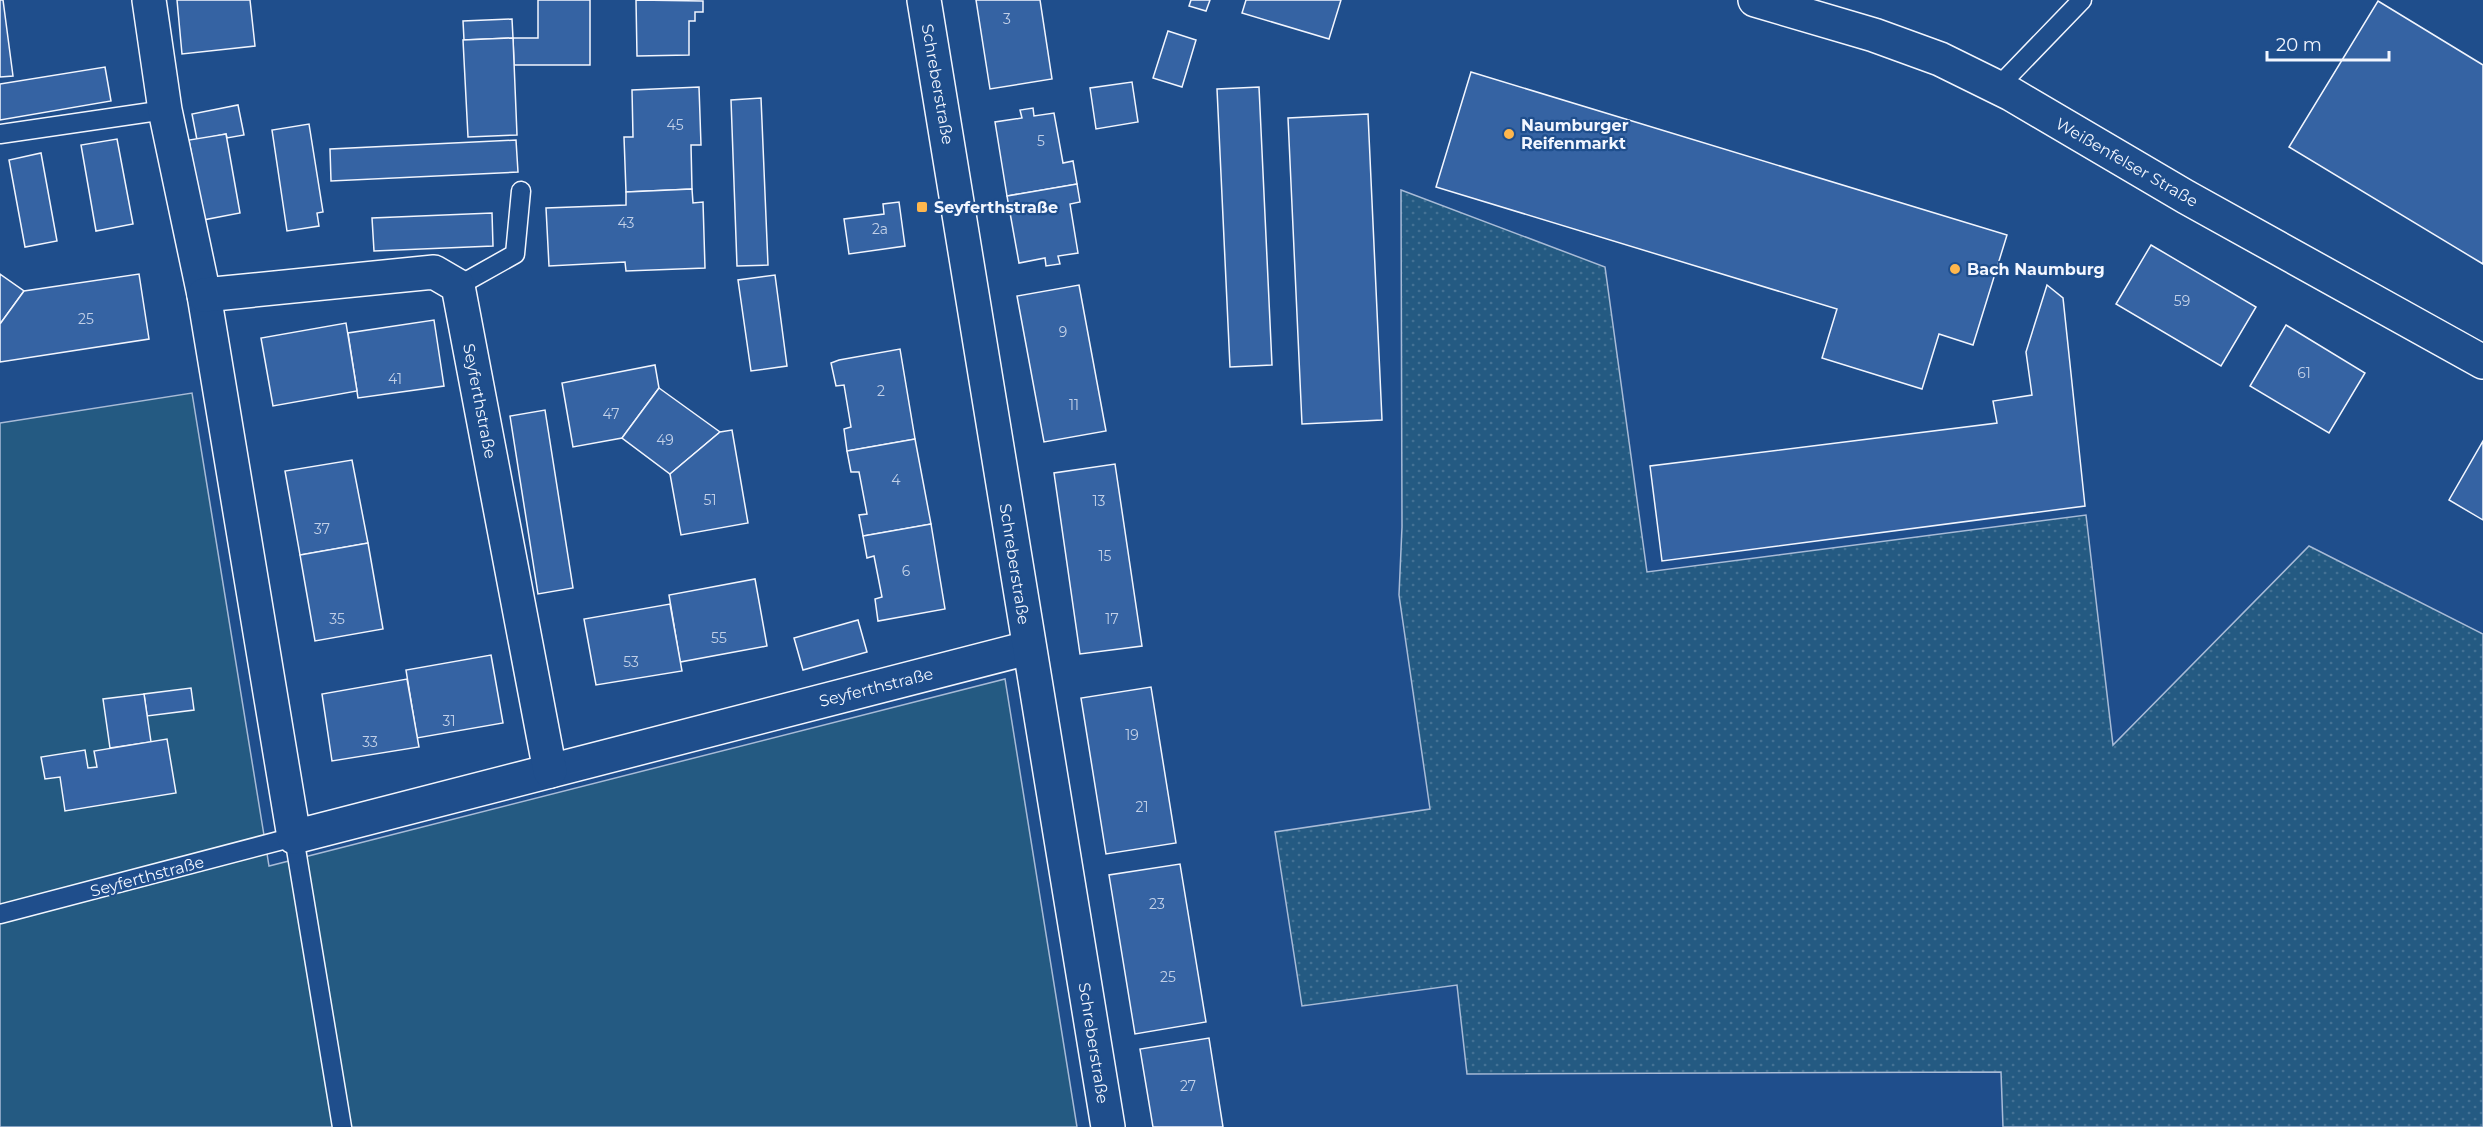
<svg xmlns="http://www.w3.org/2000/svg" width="2483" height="1127" font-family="Montserrat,sans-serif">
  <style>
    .grass { fill: url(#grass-dots); stroke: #a8bbd7; stroke-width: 1.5 }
    .garden { fill: #245a82; stroke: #a8bbd7; stroke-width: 1.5 }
    .building { fill: #3563a3; stroke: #f2f6ff; stroke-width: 1.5 }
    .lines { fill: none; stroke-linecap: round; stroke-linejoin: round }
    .service-casing { stroke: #f2f6ff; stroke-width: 21 }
    .minor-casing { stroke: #f2f6ff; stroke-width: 36 }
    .primary-casing { stroke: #f2f6ff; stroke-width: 36 }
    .service { stroke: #1f4e8c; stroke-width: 18 }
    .minor { stroke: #1f4e8c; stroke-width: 33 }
    .primary { stroke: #1f4e8c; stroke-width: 33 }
    .poi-dot { fill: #ffb74d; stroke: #1f4e8c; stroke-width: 2 }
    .labels { text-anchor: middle; stroke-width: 4.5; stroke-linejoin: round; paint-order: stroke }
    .number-label { font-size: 14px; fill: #c3d1e8 }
    .street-label { font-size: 16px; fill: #f2f6ff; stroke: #1f4e8c }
    .poi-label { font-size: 16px; font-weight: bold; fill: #f2f6ff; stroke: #1f4e8c; text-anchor: start }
  </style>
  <defs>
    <pattern id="grass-dots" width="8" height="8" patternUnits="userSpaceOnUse" patternTransform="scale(1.5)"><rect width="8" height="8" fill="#245a82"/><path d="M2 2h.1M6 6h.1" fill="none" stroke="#447295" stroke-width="1.8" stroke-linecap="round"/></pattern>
  </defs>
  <rect width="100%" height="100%" fill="#1f4e8c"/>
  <path class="grass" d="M1401,190L1605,267L1647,572L2086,515L2113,745L2309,546L2483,634V1127H2003L2001,1072L1467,1074L1457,985L1302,1006L1275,832L1430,809L1399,595L1402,527Z"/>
  <path class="garden" d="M192,393L269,866L1005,679L1077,1127H0V423Z"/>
  <g class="building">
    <path d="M0,0H3L13,76L0,77Z"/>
    <path d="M177,0H250L255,46L182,54Z"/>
    <path d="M538,0H590V65H514L513,38H538Z"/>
    <path d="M636,0L703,1V12H695V21H689V55L637,56Z"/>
    <path d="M976,0H1040L1052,79L990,89Z"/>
    <path d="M1191,0H1210L1206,11L1189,6Z"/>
    <path d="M1246,0H1341L1329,39L1242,13Z"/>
    <path d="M2378,1L2483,65V264L2289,147Z"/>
    <path d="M512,19L513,38L464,40L463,21Z"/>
    <path d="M1168,31L1196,40L1182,87L1153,78Z"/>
    <path d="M513,38L517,135L468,137L463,40Z"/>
    <path d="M105,67L111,101L0,120V84Z"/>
    <path d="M1471,72L2007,235L1973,345L1939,334L1922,389L1822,358L1837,309L1436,187Z"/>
    <path d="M1132,82L1138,122L1096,129L1090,88Z"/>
    <path d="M699,87L701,145H691L692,189L626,192L624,137H633L632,90Z"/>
    <path d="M1259,87L1272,365L1230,367L1217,89Z"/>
    <path d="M761,98L768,265L737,266L731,100Z"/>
    <path d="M238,105L244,135L227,138L226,134L197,140L192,114Z"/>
    <path d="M1033,108L1034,116L1054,113L1063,163L1073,161L1077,184L1007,196L995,122L1022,118L1020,110Z"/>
    <path d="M1368,114L1382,420L1302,424L1288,118Z"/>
    <path d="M309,124L323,212L317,213L319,226L287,231L272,130Z"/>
    <path d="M226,134L240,213L203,220L189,140Z"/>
    <path d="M117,139L133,224L96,231L81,145Z"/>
    <path d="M516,140L518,172L331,181L330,149Z"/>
    <path d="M41,153L57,241L25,247L9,160Z"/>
    <path d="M1077,184L1080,202L1070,204L1078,253L1058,256L1060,264L1046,266L1045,258L1019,263L1007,196Z"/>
    <path d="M692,189L693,203L703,202L705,268L626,271L625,262L549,266L546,208L626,205V192Z"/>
    <path d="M899,202L905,246L849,254L844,219L884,214L883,204Z"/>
    <path d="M492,213L493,246L374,251L372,218Z"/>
    <path d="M2151,245L2256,307L2221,366L2116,304Z"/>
    <path d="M0,274L24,291L0,324Z"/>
    <path d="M139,274L149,339L0,362V324L24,291Z"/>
    <path d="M775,275L787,366L751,371L738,280Z"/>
    <path d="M1079,285L1106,431L1044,442L1017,296Z"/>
    <path d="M2047,285L2063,298L2085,506L1662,561L1650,466L1997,423L1993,401L2032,395L2026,352Z"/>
    <path d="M434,320L444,386L358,398L348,333Z"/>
    <path d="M346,323L357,391L273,406L261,338Z"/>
    <path d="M2286,325L2365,373L2329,433L2250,386Z"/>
    <path d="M900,349L915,439L847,451L844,429L851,427L844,385L836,386L831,363L839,360Z"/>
    <path d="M655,365L659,388L622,438L573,447L562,383Z"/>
    <path d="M659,388L720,432L670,474L622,438Z"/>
    <path d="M545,410L573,588L538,594L510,416Z"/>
    <path d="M732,430L748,523L681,535L670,474L720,432Z"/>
    <path d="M915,439L931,524L863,536L859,515L867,514L859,472H851L847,451Z"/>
    <path d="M2483,441V520L2449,500Z"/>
    <path d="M352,460L368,543L300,555L285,471Z"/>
    <path d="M1115,464L1142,646L1080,654L1054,473Z"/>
    <path d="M931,524L945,609L878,621L875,599L882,597L874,556L867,558L863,536Z"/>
    <path d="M368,543L383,629L315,641L300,555Z"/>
    <path d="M755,579L767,646L680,662L669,595Z"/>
    <path d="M670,604L682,671L596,685L584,619Z"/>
    <path d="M858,620L867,652L803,670L794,638Z"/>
    <path d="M491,655L503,723L417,738L406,670Z"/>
    <path d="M407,679L419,747L332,761L322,694Z"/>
    <path d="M1151,687L1176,843L1106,854L1081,698Z"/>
    <path d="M191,688L194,710L147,716L144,694Z"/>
    <path d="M144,694L151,742L110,748L103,699Z"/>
    <path d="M167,739L176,793L65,811L60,777L45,779L41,757L85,750L88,768L97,767L94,751Z"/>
    <path d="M1180,864L1206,1022L1135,1034L1109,875Z"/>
    <path d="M1209,1038L1223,1127H1153L1140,1049Z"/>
  </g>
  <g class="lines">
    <g class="service-casing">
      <g id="service">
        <path d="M1998,87L2082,0"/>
        <path d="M0,134L165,110"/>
        <path d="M458,286L515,254L521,191"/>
        <path d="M0,914L294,837L342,1127"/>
      </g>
    </g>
    <g class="minor-casing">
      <g id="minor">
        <path d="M149,0L165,110L204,295L294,837L1028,648"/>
        <path d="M924,0L1108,1127"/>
        <path d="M204,295L434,272L458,286L550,771"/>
      </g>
    </g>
    <g class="primary-casing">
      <path id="primary" d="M1755,0L1874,35L1940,59L2011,94L2186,197L2483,362"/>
    </g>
    <use href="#service" class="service"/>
    <use href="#minor" class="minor"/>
    <use href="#primary" class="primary"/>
  </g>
  <g class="poi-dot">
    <circle cx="1509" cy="134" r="6"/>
    <rect x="916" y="201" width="12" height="12" rx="3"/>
    <circle cx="1955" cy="269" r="6"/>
  </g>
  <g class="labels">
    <g class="number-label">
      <text x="1007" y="24">3</text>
      <text x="675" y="130">45</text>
      <text x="1041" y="146">5</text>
      <text x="626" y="228">43</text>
      <text x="880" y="234">2a</text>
      <text x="2182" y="306">59</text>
      <text x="86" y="324">25</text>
      <text x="1063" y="337">9</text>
      <text x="2304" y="378">61</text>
      <text x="395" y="384">41</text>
      <text x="881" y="396">2</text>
      <text x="1074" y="410">11</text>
      <text x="611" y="419">47</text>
      <text x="665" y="445">49</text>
      <text x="896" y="485">4</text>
      <text x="710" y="505">51</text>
      <text x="1099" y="506">13</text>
      <text x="322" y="534">37</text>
      <text x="1105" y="561">15</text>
      <text x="906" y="576">6</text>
      <text x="337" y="624">35</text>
      <text x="1112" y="624">17</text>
      <text x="719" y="643">55</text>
      <text x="631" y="667">53</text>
      <text x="449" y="726">31</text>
      <text x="1132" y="740">19</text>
      <text x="370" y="747">33</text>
      <text x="1142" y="812">21</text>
      <text x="1157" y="909">23</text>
      <text x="1168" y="982">25</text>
      <text x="1188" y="1091">27</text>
    </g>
    <g class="street-label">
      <text transform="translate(938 84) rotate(80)" y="6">Schreberstraße</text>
      <text transform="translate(2127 162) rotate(30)" y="6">Weißenfelser Straße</text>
      <text transform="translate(480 401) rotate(79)" y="6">Seyferthstraße</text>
      <text transform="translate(1015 564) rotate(81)" y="6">Schreberstraße</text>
      <text transform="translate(876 687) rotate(-14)" y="6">Seyferthstraße</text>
      <text transform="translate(147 876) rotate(-15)" y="6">Seyferthstraße</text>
      <text transform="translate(1094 1043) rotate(81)" y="6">Schreberstraße</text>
    </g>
    <g class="poi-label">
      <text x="1521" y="131">Naumburger<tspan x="1521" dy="18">Reifenmarkt</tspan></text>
      <text x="934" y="213">Seyferthstraße</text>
      <text x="1967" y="275">Bach Naumburg</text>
    </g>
  </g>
  <path d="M2267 51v9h122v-9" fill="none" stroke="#f2f6ff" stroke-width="3"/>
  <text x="2276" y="51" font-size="18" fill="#f2f6ff" stroke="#1f4e8c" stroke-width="4.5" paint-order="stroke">20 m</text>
</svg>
